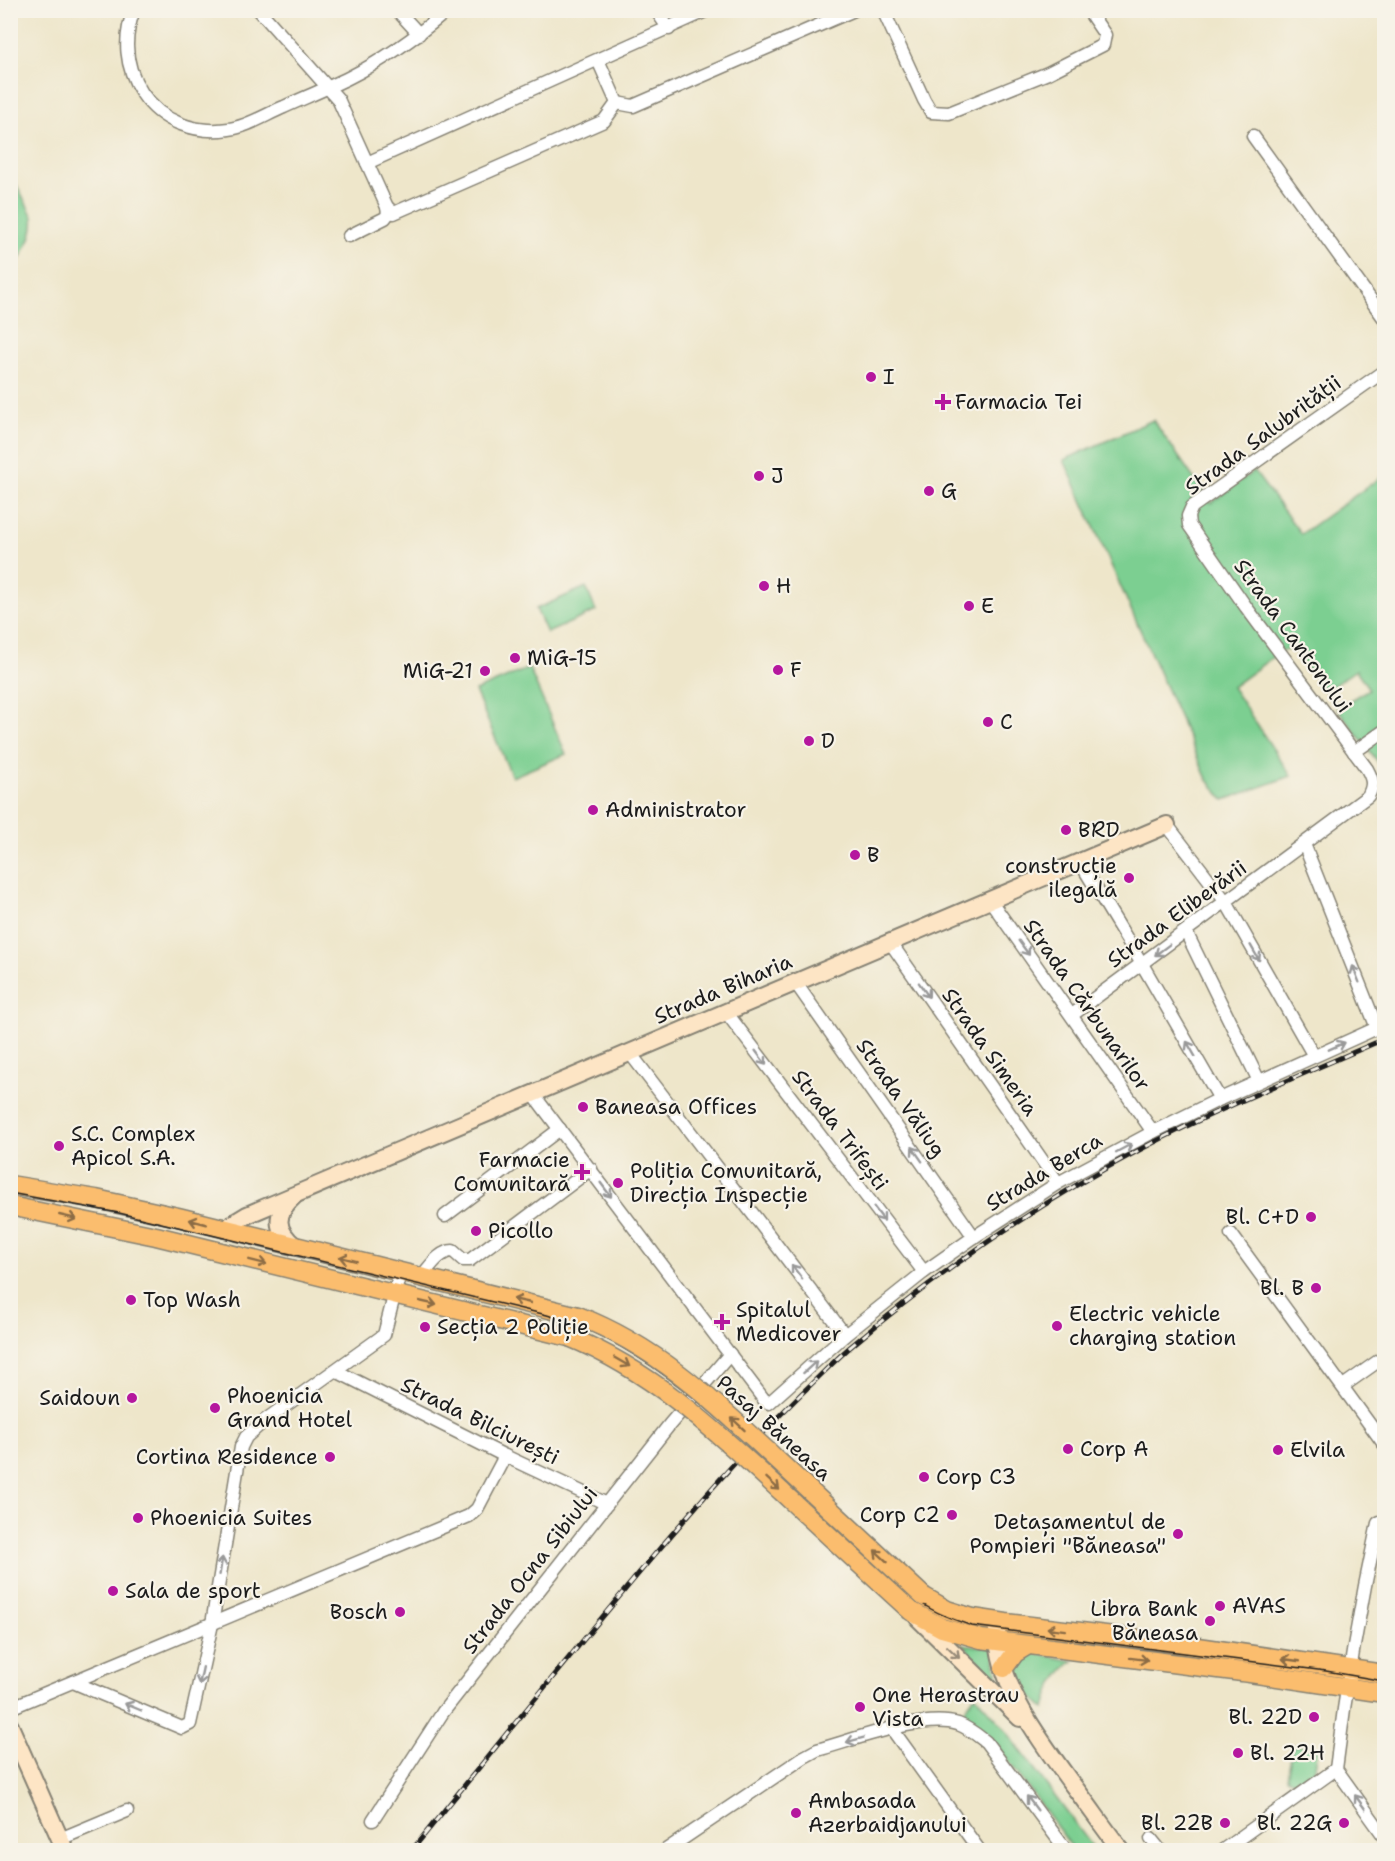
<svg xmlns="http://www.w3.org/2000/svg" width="1395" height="1861" font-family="'Shantell Sans',sans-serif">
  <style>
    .green { fill: #7bcf91; stroke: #4c7656; stroke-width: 1.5 }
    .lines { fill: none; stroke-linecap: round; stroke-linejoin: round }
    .street-casing { stroke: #858173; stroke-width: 15 }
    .secondary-casing { stroke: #858173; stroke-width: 20 }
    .primary-casing { stroke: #858173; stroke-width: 21 }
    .street { stroke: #fff; stroke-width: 12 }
    .secondary { stroke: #fde5c5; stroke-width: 16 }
    .primary { stroke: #fbbd6e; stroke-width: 18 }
    .tram { stroke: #1c1c1c; stroke-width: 1.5 }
    .rail-casing { stroke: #1c1c1c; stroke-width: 5 }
    .rail { stroke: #f7f3e8; stroke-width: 3; stroke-dasharray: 9; stroke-linecap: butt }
    .primary-bridge-casing { stroke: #858173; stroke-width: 21; stroke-linecap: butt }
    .primary-bridge { stroke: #fbbd6e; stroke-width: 18 }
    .oneway { stroke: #999 }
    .oneway2 { stroke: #8c6c45 }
    .oneway3 { stroke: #988b79 }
    .poi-dot { fill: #b5179e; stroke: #f7f3e8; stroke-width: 2 }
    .labels { text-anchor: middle; stroke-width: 4.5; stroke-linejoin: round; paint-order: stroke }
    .poi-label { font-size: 21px; fill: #1c1c1c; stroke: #f7f3e8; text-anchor: start }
    .street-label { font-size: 21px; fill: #1c1c1c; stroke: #f7f3e8 }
  </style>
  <rect width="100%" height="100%" fill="#f7f3e8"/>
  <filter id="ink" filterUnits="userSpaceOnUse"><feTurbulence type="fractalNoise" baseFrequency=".0167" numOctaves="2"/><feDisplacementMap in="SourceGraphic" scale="12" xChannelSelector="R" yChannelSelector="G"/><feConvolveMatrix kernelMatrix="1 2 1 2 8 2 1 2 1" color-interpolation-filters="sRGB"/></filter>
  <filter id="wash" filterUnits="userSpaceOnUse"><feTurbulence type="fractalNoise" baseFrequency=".008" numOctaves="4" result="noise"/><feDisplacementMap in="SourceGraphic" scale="24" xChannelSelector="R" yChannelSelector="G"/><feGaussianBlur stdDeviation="1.35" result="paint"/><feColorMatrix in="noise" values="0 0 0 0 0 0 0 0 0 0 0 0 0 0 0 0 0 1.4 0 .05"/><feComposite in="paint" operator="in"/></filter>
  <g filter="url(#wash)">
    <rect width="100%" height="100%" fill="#eee6ca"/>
    <g class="green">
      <path d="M11,174L33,217C36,237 20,256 11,273Z"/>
      <path d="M1153,420L1211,503L1254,471L1301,534L1384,475V770L1337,708L1369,689L1356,670L1325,691L1292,647L1280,652L1232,687L1291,776L1224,800L1207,779L1064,460Z"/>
      <path d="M586,587L596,611L547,633L536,609Z"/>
      <path d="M529,668L566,754L512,777L475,691Z"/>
      <path d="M962,1644L994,1648L998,1681Z"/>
      <path d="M1029,1652L1073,1661C1057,1674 1049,1689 1045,1709L1027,1692L1016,1673L1017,1663Z"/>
      <path d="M975,1695L1001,1724L1095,1850H1074L988,1734L959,1718Z"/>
      <path d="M1293,1745L1318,1749L1314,1774L1300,1784L1287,1778Z"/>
    </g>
  </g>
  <g filter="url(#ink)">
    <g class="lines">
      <g class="street-casing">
        <g id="street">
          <path d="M134,10C123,38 125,67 142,93C161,122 195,134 229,129C247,127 267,114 284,107C306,97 328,88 350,77C386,59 417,36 448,10"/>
          <path d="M259,10L338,99L387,207L388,214L385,218L349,236"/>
          <path d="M397,10L419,34"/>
          <path d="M656,10L669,29"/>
          <path d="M883,10L924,100L931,112L949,113L1048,73L1103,45L1105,35L1088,10"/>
          <path d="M617,103L633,106L854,10"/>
          <path d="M1253,136L1384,318"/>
          <path d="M367,163L708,10"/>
          <path d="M387,207L394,213L604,121L617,103L598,60"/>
          <path d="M1354,752L1384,731"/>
          <path d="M1167,825L1226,902L1314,1056"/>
          <path d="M1080,862L1142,964L1220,1099"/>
          <path d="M990,900L1153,1132"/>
          <path d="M1186,932L1259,1081"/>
          <path d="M890,942L1058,1183"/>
          <path d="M795,982L974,1237"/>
          <path d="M726,1012L924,1272"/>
          <path d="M1072,1015L1368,796C1374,785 1373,780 1367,769L1246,607L1189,525L1188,516L1192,507L1384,371"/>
          <path d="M630,1053L845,1335"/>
          <path d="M533,1094L765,1401L769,1403L845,1335L924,1272L974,1237L1058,1183L1153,1132L1220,1099L1377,1028L1304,844"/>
          <path d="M445,1216L560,1129"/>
          <path d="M1231,1234L1384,1444"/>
          <path d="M421,1277C430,1267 439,1251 453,1251L463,1260H470L591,1169"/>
          <path d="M336,1371L505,1456L607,1504"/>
          <path d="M1343,1386L1384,1357"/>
          <path d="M1384,1520L1378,1523C1360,1605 1346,1686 1336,1769L1384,1836"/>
          <path d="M73,1682L182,1728L190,1724L212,1624L241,1447L246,1437L264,1421L384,1335L400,1273"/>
          <path d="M10,1708L469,1516L477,1509L505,1456"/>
          <path d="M892,1729L979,1850"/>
          <path d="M373,1820L443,1712L670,1424L730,1354"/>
          <path d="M60,1839L127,1811"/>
          <path d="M1151,1839L1160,1850"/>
          <path d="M666,1850L804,1757L817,1750C854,1740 923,1713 958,1724C969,1728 977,1735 986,1742L1066,1850"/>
          <path d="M1223,1850L1336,1769"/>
        </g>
      </g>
      <g class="secondary-casing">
        <g id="secondary">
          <path d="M294,1196C274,1214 275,1230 295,1246"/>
          <path d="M224,1229L247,1215L1167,825"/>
          <path d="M918,1618L1020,1718"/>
          <path d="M997,1629C999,1687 1036,1734 1069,1780C1087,1803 1103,1827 1121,1850"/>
          <path d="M10,1726L65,1850"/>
        </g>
      </g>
      <g class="primary-casing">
        <g id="primary">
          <path d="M10,1185L96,1199L178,1217L578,1316"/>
          <path d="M10,1206L156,1236L569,1337"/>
          <path d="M923,1596L947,1610L973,1618L1006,1623L1164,1642L1384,1674"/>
          <path d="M911,1611L942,1628L981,1639L1250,1673L1384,1693"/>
          <path d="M1004,1668L1015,1653L1028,1645"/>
        </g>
      </g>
      <use href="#street" class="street"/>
      <use href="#secondary" class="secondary"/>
      <use href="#primary" class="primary"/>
      <path class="tram" d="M10,1193L119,1213L547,1315C640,1342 711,1411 780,1475C826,1517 872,1559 918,1601C935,1613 952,1619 972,1626L1326,1671L1384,1681"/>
      <g class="rail-casing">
        <path id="rail" d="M412,1850C491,1753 569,1656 650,1560C699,1502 748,1446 802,1393C818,1378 833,1362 849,1348C939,1272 1038,1203 1143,1148C1221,1107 1304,1074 1384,1039"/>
      </g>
      <use href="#rail" class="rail"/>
      <g class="primary-bridge-casing">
        <g id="primary-bridge">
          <path d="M578,1316C657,1346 716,1403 776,1459C825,1505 874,1550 923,1596"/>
          <path d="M569,1337C653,1371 717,1432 783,1493C825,1532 868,1572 911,1611"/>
        </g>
      </g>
      <use href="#primary-bridge" class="primary-bridge"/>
    </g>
    <defs><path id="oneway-shaft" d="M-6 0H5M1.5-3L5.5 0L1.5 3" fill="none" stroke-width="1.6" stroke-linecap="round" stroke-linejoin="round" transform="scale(1.5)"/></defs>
    <g class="oneway">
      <use href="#oneway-shaft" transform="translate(1024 948) rotate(54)"/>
      <use href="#oneway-shaft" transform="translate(1162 950) rotate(143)"/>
      <use href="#oneway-shaft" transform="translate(1255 953) rotate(60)"/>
      <use href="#oneway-shaft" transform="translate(1356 974) rotate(-112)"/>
      <use href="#oneway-shaft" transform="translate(924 990) rotate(55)"/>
      <use href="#oneway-shaft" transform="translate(1337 1046) rotate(-24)"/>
      <use href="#oneway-shaft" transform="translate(1191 1049) rotate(-120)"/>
      <use href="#oneway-shaft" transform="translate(761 1058) rotate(53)"/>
      <use href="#oneway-shaft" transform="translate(1124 1148) rotate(-28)"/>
      <use href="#oneway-shaft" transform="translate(917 1154) rotate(-125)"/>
      <use href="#oneway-shaft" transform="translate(606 1190) rotate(53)"/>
      <use href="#oneway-shaft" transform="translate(879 1214) rotate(53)"/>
      <use href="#oneway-shaft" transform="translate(797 1272) rotate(-127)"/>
      <use href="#oneway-shaft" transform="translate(810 1367) rotate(-42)"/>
      <use href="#oneway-shaft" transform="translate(221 1566) rotate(-81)"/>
      <use href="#oneway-shaft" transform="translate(201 1676) rotate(102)"/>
      <use href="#oneway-shaft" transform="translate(133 1707) rotate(-157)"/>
      <use href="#oneway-shaft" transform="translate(855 1740) rotate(165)"/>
      <use href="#oneway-shaft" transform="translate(1360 1802) rotate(-126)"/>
      <use href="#oneway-shaft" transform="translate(1032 1803) rotate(-127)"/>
    </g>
    <g class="oneway2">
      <use href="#oneway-shaft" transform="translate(68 1217) rotate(13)"/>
      <use href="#oneway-shaft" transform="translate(198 1222) rotate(-165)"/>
      <use href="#oneway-shaft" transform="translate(348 1259) rotate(-166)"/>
      <use href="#oneway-shaft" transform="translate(258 1262) rotate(14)"/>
      <use href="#oneway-shaft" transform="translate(522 1301) rotate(-167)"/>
      <use href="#oneway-shaft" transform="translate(428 1303) rotate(13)"/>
      <use href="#oneway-shaft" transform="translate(622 1362) rotate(30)"/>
      <use href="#oneway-shaft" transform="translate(738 1424) rotate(-137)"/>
      <use href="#oneway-shaft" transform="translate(773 1484) rotate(43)"/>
      <use href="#oneway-shaft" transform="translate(881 1556) rotate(-137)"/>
      <use href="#oneway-shaft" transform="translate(1056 1629) rotate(-173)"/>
      <use href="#oneway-shaft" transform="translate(1139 1659) rotate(7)"/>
      <use href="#oneway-shaft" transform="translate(1291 1660) rotate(-172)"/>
    </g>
    <use class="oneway3" href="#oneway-shaft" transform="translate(953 1652) rotate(44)"/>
  </g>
  <g class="poi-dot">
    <circle cx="871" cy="377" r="6"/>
    <path d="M940 393h6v6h6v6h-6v6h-6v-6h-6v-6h6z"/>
    <circle cx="759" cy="476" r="6"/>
    <circle cx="929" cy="491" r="6"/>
    <circle cx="764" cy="586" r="6"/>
    <circle cx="969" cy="606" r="6"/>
    <circle cx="515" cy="658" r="6"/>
    <circle cx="778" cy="670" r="6"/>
    <circle cx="485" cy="671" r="6"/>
    <circle cx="988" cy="722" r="6"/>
    <circle cx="809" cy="741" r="6"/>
    <circle cx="593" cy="810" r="6"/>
    <circle cx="1066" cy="830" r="6"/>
    <circle cx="855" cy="855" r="6"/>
    <circle cx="1129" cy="878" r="6"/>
    <circle cx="583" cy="1107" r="6"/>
    <circle cx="59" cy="1146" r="6"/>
    <path d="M579 1163h6v6h6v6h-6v6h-6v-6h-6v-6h6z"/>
    <circle cx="618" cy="1183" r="6"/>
    <circle cx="1311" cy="1217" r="6"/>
    <circle cx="476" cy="1231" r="6"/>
    <circle cx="1316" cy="1288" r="6"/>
    <circle cx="131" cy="1300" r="6"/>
    <path d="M719 1313h6v6h6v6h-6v6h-6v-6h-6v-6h6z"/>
    <circle cx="1057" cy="1326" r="6"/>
    <circle cx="425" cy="1327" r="6"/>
    <circle cx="132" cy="1398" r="6"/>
    <circle cx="215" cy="1408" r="6"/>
    <circle cx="1068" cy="1449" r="6"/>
    <circle cx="1278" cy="1450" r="6"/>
    <circle cx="330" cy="1457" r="6"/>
    <circle cx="924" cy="1477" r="6"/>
    <circle cx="952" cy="1515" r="6"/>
    <circle cx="138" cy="1518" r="6"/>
    <circle cx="1178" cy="1534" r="6"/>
    <circle cx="113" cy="1591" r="6"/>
    <circle cx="1220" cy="1606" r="6"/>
    <circle cx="400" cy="1612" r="6"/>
    <circle cx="1210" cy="1621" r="6"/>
    <circle cx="860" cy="1707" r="6"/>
    <circle cx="1314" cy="1717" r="6"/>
    <circle cx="1238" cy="1753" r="6"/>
    <circle cx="796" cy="1813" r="6"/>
    <circle cx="1225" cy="1823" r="6"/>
    <circle cx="1344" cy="1823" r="6"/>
  </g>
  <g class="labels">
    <g class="poi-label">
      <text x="883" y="384">I</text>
      <text x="955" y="409">Farmacia Tei</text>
      <text x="771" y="483">J</text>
      <text x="941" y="498">G</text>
      <text x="776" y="593">H</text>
      <text x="981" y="613">E</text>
      <text x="527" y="665">MiG-15</text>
      <text x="790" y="677">F</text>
      <text x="473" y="678" text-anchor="end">MiG-21</text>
      <text x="1000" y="729">C</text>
      <text x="821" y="748">D</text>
      <text x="605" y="817">Administrator</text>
      <text x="1078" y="837">BRD</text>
      <text x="867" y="862">B</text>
      <text x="1117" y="873" text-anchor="end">construcție<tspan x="1117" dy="24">ilegală</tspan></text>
      <text x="595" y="1114">Baneasa Offices</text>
      <text x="71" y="1141">S.C. Complex<tspan x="71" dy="24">Apicol S.A.</tspan></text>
      <text x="570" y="1167" text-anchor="end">Farmacie<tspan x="570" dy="24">Comunitară</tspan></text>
      <text x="630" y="1178">Poliția Comunitară,<tspan x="630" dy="24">Direcția Inspecție</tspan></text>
      <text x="1299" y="1224" text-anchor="end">Bl. C+D</text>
      <text x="488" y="1238">Picollo</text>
      <text x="1304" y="1295" text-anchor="end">Bl. B</text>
      <text x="143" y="1307">Top Wash</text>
      <text x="736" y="1317">Spitalul<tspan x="736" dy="24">Medicover</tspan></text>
      <text x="1069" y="1321">Electric vehicle<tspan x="1069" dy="24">charging station</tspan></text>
      <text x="437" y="1334">Secția 2 Poliție</text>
      <text x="227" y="1403">Phoenicia<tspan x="227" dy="24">Grand Hotel</tspan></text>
      <text x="120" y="1405" text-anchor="end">Saidoun</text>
      <text x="1080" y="1456">Corp A</text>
      <text x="1290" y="1457">Elvila</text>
      <text x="318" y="1464" text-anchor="end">Cortina Residence</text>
      <text x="936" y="1484">Corp C3</text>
      <text x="940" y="1522" text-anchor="end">Corp C2</text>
      <text x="150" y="1525">Phoenicia Suites</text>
      <text x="1166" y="1529" text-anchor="end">Detașamentul de<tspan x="1166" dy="24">Pompieri "Băneasa"</tspan></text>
      <text x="125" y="1598">Sala de sport</text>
      <text x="1232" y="1613">AVAS</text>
      <text x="1198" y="1616" text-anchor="end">Libra Bank<tspan x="1198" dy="24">Băneasa</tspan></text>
      <text x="388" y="1619" text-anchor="end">Bosch</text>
      <text x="872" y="1702">One Herastrau<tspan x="872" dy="24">Vista</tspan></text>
      <text x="1302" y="1724" text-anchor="end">Bl. 22D</text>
      <text x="1250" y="1760">Bl. 22H</text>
      <text x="808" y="1808">Ambasada<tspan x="808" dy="24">Azerbaidjanului</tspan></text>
      <text x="1213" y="1830" text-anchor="end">Bl. 22B</text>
      <text x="1332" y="1830" text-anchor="end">Bl. 22G</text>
    </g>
    <g class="street-label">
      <text transform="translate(1263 435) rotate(-36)" y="7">Strada Salubrității</text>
      <text transform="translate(1293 636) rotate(54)" y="7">Strada Cantonului</text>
      <text transform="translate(1177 914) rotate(-36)" y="7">Strada Eliberării</text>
      <text transform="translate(723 989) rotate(-23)" y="7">Strada Biharia</text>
      <text transform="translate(1087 1005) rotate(55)" y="7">Strada Cărbunarilor</text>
      <text transform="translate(990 1052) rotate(55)" y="7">Strada Simeria</text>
      <text transform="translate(901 1098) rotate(55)" y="7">Strada Văliug</text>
      <text transform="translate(840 1130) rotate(53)" y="7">Strada Trifești</text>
      <text transform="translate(1044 1172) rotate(-31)" y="7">Strada Berca</text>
      <text transform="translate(480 1421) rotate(26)" y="7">Strada Bilciurești</text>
      <text transform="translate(774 1428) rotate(42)" y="7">Pasaj Băneasa</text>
      <text transform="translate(530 1570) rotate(-52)" y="7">Strada Ocna Sibiului</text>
    </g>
  </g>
  <rect width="1395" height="1861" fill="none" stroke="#f7f3e8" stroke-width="36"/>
</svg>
